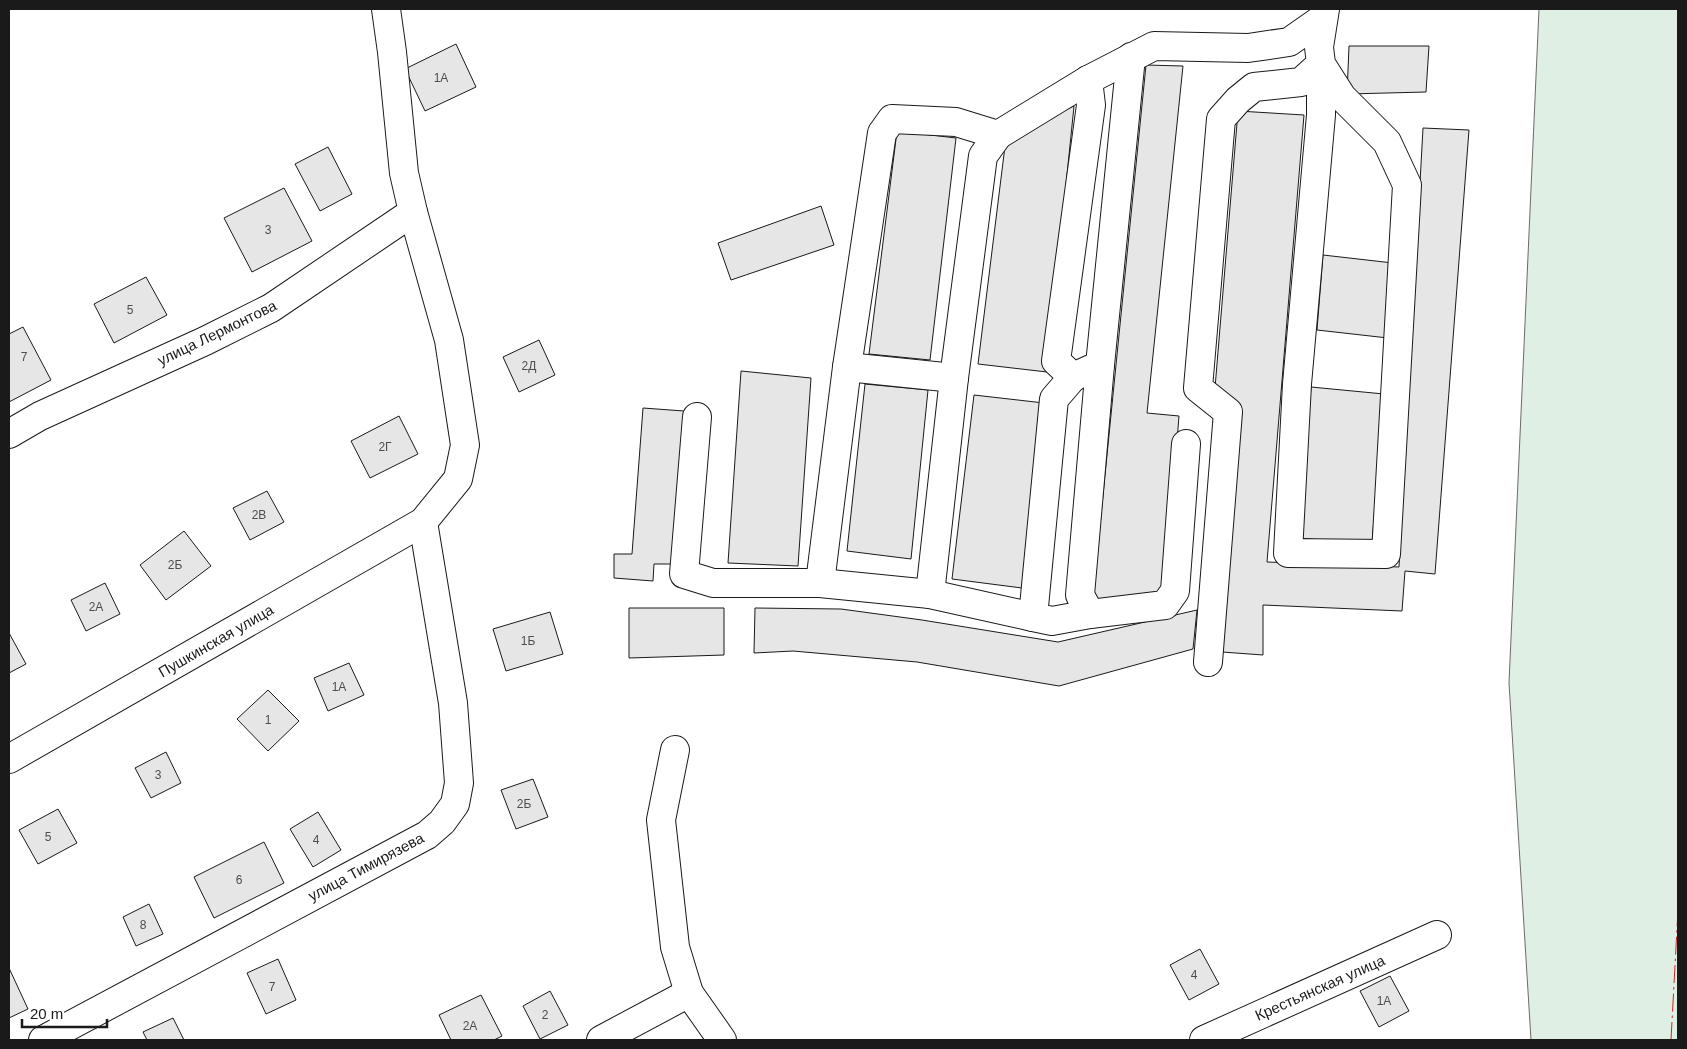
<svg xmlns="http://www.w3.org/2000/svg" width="1687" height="1049" font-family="Arial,sans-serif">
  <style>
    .green { fill: #e0efe3; stroke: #6a6a6a }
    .building { fill: #e6e6e6; stroke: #1a1a1a }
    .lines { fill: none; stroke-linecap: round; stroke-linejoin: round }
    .minor-casing { stroke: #1a1a1a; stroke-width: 30 }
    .minor { stroke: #fff; stroke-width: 28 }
    .power { stroke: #c62828; stroke-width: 1; stroke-dasharray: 18 4 2.5 4; stroke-linecap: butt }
    .labels { text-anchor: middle; stroke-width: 4; stroke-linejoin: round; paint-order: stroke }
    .number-label { font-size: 12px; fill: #4d4d4d }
    .street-label { font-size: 15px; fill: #1a1a1a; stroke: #fff }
  </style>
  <rect width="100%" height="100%" fill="#fff"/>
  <path class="green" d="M1539,9H1678V1040H1531L1509,683Z"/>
  <g class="building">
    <path d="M456,44L476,87L425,111L405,69Z"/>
    <path d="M1349,46H1429L1426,92L1347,94Z"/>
    <path d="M1146,65L1183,66L1147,413L1179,416L1165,591L1092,605Z"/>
    <path d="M1074,106L1047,372L978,364L1006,138Z"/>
    <path d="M1238,111L1304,115L1267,562L1399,567L1423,128L1469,130L1435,574L1405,571L1402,611L1263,605V655L1222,652L1241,406L1215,388Z"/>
    <path d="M897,131L956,138L930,360L869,354Z"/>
    <path d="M328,147L352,194L320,211L295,164Z"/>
    <path d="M284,188L312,241L252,272L224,218Z"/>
    <path d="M821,206L834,245L731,280L718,243Z"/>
    <path d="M1323,255L1393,263L1388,338L1317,330Z"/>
    <path d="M146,277L167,315L114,343L94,304Z"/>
    <path d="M23,327L51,380L9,402V334Z"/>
    <path d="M539,340L555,375L519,392L503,357Z"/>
    <path d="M741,371L811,378L798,566L728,563Z"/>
    <path d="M865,384L928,390L911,559L847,551Z"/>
    <path d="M1311,387L1384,394L1372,544L1297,538Z"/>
    <path d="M974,395L1044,403L1022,588L952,579Z"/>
    <path d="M643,408L684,411L673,564H654L653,581L614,578V554H632Z"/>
    <path d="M399,416L418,454L370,478L351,441Z"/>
    <path d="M267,491L284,522L250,540L233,508Z"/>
    <path d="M184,531L211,566L166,600L140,565Z"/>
    <path d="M105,583L120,614L86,631L71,600Z"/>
    <path d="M629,608H724V655L629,658Z"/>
    <path d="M755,608L841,609L922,620L1058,642L1197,610L1193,649L1059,686L917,662L793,651L754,653Z"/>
    <path d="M550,612L563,654L506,671L493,629Z"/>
    <path d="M9,633L26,664L9,673Z"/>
    <path d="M349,663L364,695L328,711L314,678Z"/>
    <path d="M268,690L299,721L268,751L237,719Z"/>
    <path d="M166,752L181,783L151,798L135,768Z"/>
    <path d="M533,779L548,817L516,829L501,790Z"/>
    <path d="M58,809L77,843L38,864L19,830Z"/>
    <path d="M318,812L341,850L313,867L290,829Z"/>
    <path d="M264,842L284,883L214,918L194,877Z"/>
    <path d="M149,904L163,934L136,946L123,917Z"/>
    <path d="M1200,949L1219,984L1189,1000L1170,965Z"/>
    <path d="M278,959L296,1000L266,1014L247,973Z"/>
    <path d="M9,968L28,1009L9,1018Z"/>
    <path d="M1390,976L1409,1011L1379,1027L1360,991Z"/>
    <path d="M550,991L568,1025L540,1039L523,1006Z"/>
    <path d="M481,995L502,1036L494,1040H451L439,1015Z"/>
    <path d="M173,1018L184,1040H147L143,1032Z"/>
  </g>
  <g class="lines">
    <g class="minor-casing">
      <g id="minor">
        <path d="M1088,80L1091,105L1056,361L1073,377L1100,365L1131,57"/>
        <path d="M998,135L983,156L954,378L930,594L1033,617"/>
        <path d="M1100,365L1080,595L1090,614L1165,605L1175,591L1186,444"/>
        <path d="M847,367L954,378"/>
        <path d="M1073,377L1054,399L1033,617L1052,621L1090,614"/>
        <path d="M697,417L684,574L713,583H820L930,594"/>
        <path d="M9,434L40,416L205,341L271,308L413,212"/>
        <path d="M820,583L847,367L882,133L892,119L956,122L998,135L1088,80L1154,46L1248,48L1289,42L1322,19"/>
        <path d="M1208,662L1228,412L1198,388L1221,119L1238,100L1254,87L1301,82L1321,64V115L1297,384L1288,553L1386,554L1407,185L1387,142L1342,97L1321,64L1319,47L1325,9"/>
        <path d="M675,750L661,820L675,947L689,993L722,1040"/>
        <path d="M9,759L423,522L458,479L465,445L449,340L413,212L404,173L392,52L386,9"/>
        <path d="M43,1040L427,835L442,822L455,804L459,783L453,703L423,522"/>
        <path d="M601,1040L689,993"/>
        <path d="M1204,1040L1437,935"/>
      </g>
    </g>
    <use href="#minor" class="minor"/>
    <path class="power" d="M1671,1040L1678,910"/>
  </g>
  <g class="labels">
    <g class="number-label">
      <text x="441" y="82">1А</text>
      <text x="268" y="234">3</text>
      <text x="130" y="314">5</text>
      <text x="24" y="361">7</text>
      <text x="529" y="370">2Д</text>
      <text x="385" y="451">2Г</text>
      <text x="259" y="519">2В</text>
      <text x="175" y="569">2Б</text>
      <text x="96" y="611">2А</text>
      <text x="528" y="645">1Б</text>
      <text x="339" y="691">1А</text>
      <text x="268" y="724">1</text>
      <text x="158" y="779">3</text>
      <text x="524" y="808">2Б</text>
      <text x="48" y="841">5</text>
      <text x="316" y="844">4</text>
      <text x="239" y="884">6</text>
      <text x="143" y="929">8</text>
      <text x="1194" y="979">4</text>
      <text x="272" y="991">7</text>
      <text x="1384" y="1005">1А</text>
      <text x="545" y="1019">2</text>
      <text x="470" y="1030">2А</text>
    </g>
    <g class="street-label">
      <text transform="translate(217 333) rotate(-26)" y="5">улица Лермонтова</text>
      <text transform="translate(216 641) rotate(-30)" y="5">Пушкинская улица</text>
      <text transform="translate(366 867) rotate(-28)" y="5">улица Тимирязева</text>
      <text transform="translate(1320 988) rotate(-24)" y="5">Крестьянская улица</text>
    </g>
  </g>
  <rect width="1687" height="1049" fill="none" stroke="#1a1a1a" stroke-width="20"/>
  <path d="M22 1019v8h85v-8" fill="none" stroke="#1a1a1a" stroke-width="2.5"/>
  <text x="30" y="1019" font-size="15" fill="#1a1a1a" stroke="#ffffff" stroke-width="4" paint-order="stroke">20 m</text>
</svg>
